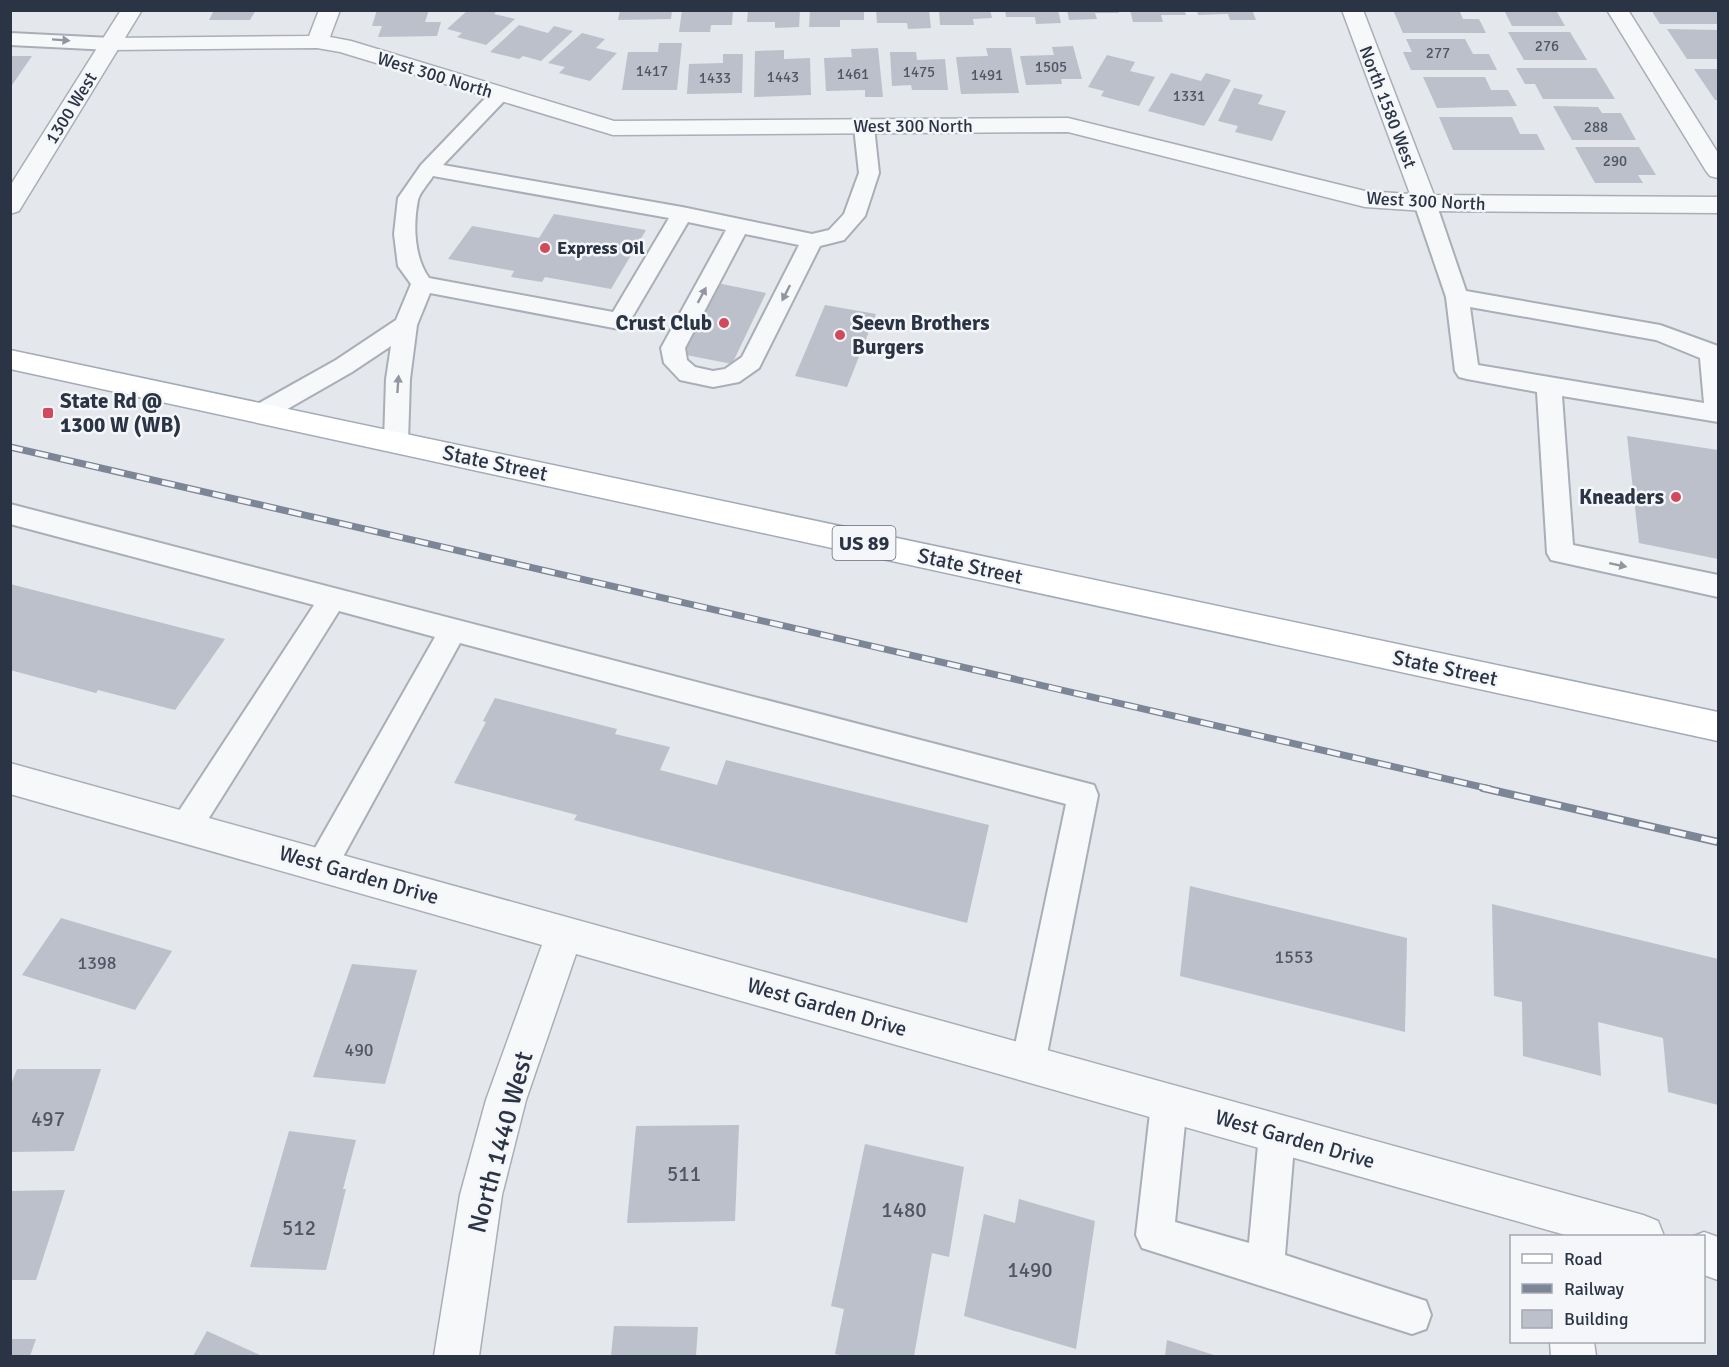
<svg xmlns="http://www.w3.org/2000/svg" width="1729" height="1367" font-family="Signika,sans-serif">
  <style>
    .building { fill: #bbc0ca }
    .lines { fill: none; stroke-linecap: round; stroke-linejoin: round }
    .service-casing { stroke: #a9aeb7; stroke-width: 4 }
    .minor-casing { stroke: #a9aeb7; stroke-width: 3 }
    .tertiary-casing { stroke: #a9aeb7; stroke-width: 3 }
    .primary-casing { stroke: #a3abb8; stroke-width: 3 }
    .service { fill: #f7f8fa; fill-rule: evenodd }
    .minor { fill: #f7f8fa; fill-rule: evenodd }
    .tertiary { fill: #f7f8fa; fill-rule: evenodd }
    .primary { fill: #fff; fill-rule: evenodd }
    .rail-far1-casing { stroke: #7d8696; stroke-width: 7 }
    .rail-casing { stroke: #7d8696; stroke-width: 8 }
    .rail-far1 { stroke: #f4f6f9; stroke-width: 4.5; stroke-dasharray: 13; stroke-linecap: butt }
    .rail { stroke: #f4f6f9; stroke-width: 5; stroke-dasharray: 16; stroke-linecap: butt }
    .oneway { fill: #9196a0 }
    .poi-dot { fill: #d1495b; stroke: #f4f6f9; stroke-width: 2 }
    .labels { text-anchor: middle; stroke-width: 5; stroke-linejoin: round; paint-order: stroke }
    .far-number-label { font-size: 15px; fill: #4f5766 }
    .far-street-label { font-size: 18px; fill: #2b3445; stroke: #f4f6f9 }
    .far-poi-label { font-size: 18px; font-weight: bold; fill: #2b3445; stroke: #f4f6f9; text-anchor: start }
    .number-label { font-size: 18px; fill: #4f5766 }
    .shield { fill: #f4f6f9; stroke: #676e7b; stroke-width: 1.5 }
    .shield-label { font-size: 20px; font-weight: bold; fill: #2b3445 }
    .poi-label { font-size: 21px; font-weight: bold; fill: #2b3445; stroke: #f4f6f9; text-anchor: end }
    .street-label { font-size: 21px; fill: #2b3445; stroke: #f4f6f9 }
    .near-number-label { font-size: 21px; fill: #4f5766 }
    .near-street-label { font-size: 26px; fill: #2b3445; stroke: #f4f6f9 }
  </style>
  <rect width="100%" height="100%" fill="#e4e7ec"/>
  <g class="building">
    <path d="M214,10H256L250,20H209Z"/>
    <path d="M377,10H429L425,22H441L437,36L378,37L382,26H372Z"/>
    <path d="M468,10H498L494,14L515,19L486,45L457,37L462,33L447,29Z"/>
    <path d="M620,10H672L671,19L618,20Z"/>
    <path d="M682,10H733L732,25H711L710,32H679Z"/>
    <path d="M748,10H800L799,27L775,28V22H747Z"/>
    <path d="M810,10H864V20H840V27H809Z"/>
    <path d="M876,10H929L931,28L908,29L907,23H877Z"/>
    <path d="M939,10H990L992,18L973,19L974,25H940Z"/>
    <path d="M1005,10H1058L1061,23L1036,24L1035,17H1006Z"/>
    <path d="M1067,10H1119V13H1095L1097,19L1069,20Z"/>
    <path d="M1130,10H1184L1186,15H1161L1163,22H1133Z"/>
    <path d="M1197,10H1252L1256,20H1230L1228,14L1198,15Z"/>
    <path d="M1393,10H1459L1463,19H1479L1486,33H1403Z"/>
    <path d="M1504,10H1556L1565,26H1512Z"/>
    <path d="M1651,10H1718V24H1660Z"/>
    <path d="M519,25L548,33L554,26L573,31L541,61L523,56L519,59L490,52Z"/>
    <path d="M1667,29L1718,30V59H1687Z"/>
    <path d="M1508,32H1570L1587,60H1524Z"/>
    <path d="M582,33L605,39L596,48L617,53L590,81L559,73L565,67L548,63Z"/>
    <path d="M1406,39H1465L1473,54H1489L1497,70H1411L1403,52H1412Z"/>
    <path d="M659,43H682L677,90H622L628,52H658Z"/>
    <path d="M1073,46L1082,79H1061L1062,84L1026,85L1020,56L1054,55L1052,47Z"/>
    <path d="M878,48L883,97H865V90L826,91L824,58L852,57L851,49Z"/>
    <path d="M986,48H1011L1019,93L961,94L956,57L988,56Z"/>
    <path d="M784,50V59L810,58L811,95L754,97L755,51Z"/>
    <path d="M890,52H916L917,60L945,59L948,90H912L911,85L892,86Z"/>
    <path d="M723,54H743L742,93L687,94L689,64L723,63Z"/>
    <path d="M1107,55L1135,62L1130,71L1155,77L1139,106L1101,96L1104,91L1088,87Z"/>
    <path d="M10,56H32L10,88Z"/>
    <path d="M1516,68H1596L1615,99H1543L1535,84H1525Z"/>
    <path d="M1694,69H1718V100H1715Z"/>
    <path d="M1171,73L1201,81L1206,73L1231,80L1204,126L1148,111Z"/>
    <path d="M1423,77H1485L1491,90H1508L1517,106L1437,108Z"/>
    <path d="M1234,88L1263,95L1258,104L1286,111L1272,141L1235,132L1238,126L1218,121Z"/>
    <path d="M1553,106L1598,107L1602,113H1621L1636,140H1572Z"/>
    <path d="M1439,117H1512L1520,134H1537L1545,150H1453Z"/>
    <path d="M1575,147H1639L1656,175H1638L1643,183H1595Z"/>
    <path d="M554,214L646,230L611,289L545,277L542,282L511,277L514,271L448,259L472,226L539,238Z"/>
    <path d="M717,283L766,293L732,364L681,354Z"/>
    <path d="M825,305L876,314L847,387L795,376Z"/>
    <path d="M1627,436L1718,450V559L1639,543Z"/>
    <path d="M10,584L225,639L175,710L98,690L96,693L10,670Z"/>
    <path d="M495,698L617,729L615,734L670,747L660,770L717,785L726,760L989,825L967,923L574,820L577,815L454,783L486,722L483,721Z"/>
    <path d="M1190,886L1407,938L1405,1032L1180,976Z"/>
    <path d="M1492,904L1718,959V1105L1668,1092L1663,1038L1598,1022L1601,1076L1523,1056L1522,1002L1494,996Z"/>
    <path d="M61,918L172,951L135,1010L22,975Z"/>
    <path d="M352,964L417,970L385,1084L313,1077Z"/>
    <path d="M17,1069H101L74,1151L10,1152V1087Z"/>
    <path d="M739,1125L735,1221L627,1223L636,1126Z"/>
    <path d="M289,1131L356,1140L343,1189H346L326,1270L250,1267Z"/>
    <path d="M865,1144L964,1167L949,1257L932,1253L914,1356H844L835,1354L844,1309L831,1306Z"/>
    <path d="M65,1190L36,1280H10V1191Z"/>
    <path d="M1019,1199L1095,1221L1076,1349L964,1316L984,1214L1015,1223Z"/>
    <path d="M614,1326L698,1327L696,1356H611Z"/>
    <path d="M207,1331L262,1356H193Z"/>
    <path d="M10,1339H36L30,1356H10Z"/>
    <path d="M1167,1340L1217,1356H1165Z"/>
  </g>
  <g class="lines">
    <g class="service-casing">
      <g id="service">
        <path d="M10,33L111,38L118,40L120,44L118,48L111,50L10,45Z"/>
        <path d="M500,88L507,90L510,94L507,98L443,165L682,207L812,234L829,230L844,214L859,173L854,127L857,123H871L874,127L879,173L865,216L844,240L820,246L759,368L739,382L713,387L680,380L664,363L661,348L726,230L688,222L627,326L619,329L430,293L417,325L410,379L408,442L405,448L396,451L387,448L384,442L386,379L391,346L352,372L270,419L261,422L252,419L249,413L252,407L336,360L396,320L411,284L398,266L394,234L398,198L421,165L493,90ZM433,176L669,218L613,312L429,278C414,257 413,225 418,200C420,192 429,183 433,176ZM745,234L799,245L742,357L725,369L713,371L695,367L687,360L685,348Z"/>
        <path d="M1425,196L1432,198L1436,203L1466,291L1660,325L1718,346V422L1562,396L1573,545L1718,575V597L1551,560L1547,553L1537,392L1467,379L1459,377L1455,371L1446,297L1414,203L1418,198ZM1470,307L1656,340L1700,358L1704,403L1478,365Z"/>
        <path d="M10,504L1094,785L1098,795L1045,1064L1040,1076L1028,1081L1016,1076L1011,1064L1066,804L460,643L333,875L322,880L311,875L306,865L311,855L435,637L339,611L197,837L186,841L175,837L171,827L175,817L314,605L10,524Z"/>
        <path d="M1169,1086L1181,1092L1187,1104L1175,1222L1249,1243L1259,1134L1264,1121L1277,1116L1290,1121L1295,1134L1285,1255L1426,1301L1431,1315L1426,1329L1412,1334L1142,1248L1136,1235L1151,1104L1157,1092Z"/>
      </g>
    </g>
    <g class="minor-casing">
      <g id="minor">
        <path d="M319,10H340L330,37L351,41L614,121L1068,118L1365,191L1410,194L1342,10H1363L1434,195L1718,197V213L1425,211L1365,207L1068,132L613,135L340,52L317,48L111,50L103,49L100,44L103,39L111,38L309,36Z"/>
        <path d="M1607,10H1628L1718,153V178L1710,176L1706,171Z"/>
        <path d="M10,763L1643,1215L1658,1221L1664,1236H1569L576,954L526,1100L502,1195L479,1356H434L460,1195L486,1100L542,945L10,794Z"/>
        <path d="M1704,1232L1718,1237V1280L1704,1275V1236H1694Z"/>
        <path d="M1550,1342H1594L1596,1356H1551Z"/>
      </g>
    </g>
    <g class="tertiary-casing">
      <path id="tertiary" d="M121,10H142L22,206L19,211L10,214V186Z"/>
    </g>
    <g class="primary-casing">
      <path id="primary" d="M10,350L1718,712V741L10,369Z"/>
    </g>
    <use href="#service" class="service"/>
    <use href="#minor" class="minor"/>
    <use href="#tertiary" class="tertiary"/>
    <use href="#primary" class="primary"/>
    <g class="rail-far1-casing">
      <path id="rail-far1" d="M10,447L1490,789"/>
    </g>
    <g class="rail-casing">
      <path id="rail" d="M1483,788L1718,842"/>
    </g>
    <use href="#rail-far1" class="rail-far1"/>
    <use href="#rail" class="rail"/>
  </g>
  <defs><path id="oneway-solid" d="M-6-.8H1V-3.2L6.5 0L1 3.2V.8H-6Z" transform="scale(1.5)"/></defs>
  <g class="oneway">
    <use href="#oneway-solid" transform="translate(61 40) rotate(4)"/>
    <use href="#oneway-solid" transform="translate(786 293) rotate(117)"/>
    <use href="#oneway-solid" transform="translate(702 295) rotate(-62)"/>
    <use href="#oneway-solid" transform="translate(398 384) rotate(-86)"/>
    <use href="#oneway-solid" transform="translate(1618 565) rotate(12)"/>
  </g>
  <g class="poi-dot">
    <circle cx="545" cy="248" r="6"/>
    <circle cx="724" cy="323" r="6"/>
    <circle cx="840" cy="335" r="6"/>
    <rect x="42" y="407" width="12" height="12" rx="3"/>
    <circle cx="1676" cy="497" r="6"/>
  </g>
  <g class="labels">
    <g class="far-number-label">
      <text x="1547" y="51">276</text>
      <text x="1438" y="58">277</text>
      <text x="1051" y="72">1505</text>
      <text x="652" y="76">1417</text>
      <text x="919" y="77">1475</text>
      <text x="853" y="79">1461</text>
      <text x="987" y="80">1491</text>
      <text x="783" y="82">1443</text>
      <text x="715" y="83">1433</text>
      <text x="1189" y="101">1331</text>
      <text x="1596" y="132">288</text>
      <text x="1615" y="166">290</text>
    </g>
    <g class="far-street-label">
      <text transform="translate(435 75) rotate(17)" y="6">West 300 North</text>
      <text transform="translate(1388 107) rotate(69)" y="6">North 1580 West</text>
      <text transform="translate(71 108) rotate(-58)" y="6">1300 West</text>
      <text x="913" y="132">West 300 North</text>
      <text transform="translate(1426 201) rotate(3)" y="6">West 300 North</text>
    </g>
    <g class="far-poi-label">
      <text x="557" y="254">Express Oil</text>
    </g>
    <g class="number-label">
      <text x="1294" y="963">1553</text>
      <text x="97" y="969">1398</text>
      <text x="359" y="1056">490</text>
    </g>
    <rect class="shield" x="832.5" y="526" width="63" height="34" rx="4.5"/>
    <g class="shield-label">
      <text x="864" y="550">US 89</text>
    </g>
    <g class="poi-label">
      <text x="712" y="330">Crust Club</text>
      <text x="852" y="330" text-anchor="start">Seevn Brothers<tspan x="852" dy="24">Burgers</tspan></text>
      <text x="60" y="408" text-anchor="start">State Rd @<tspan x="60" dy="24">1300 W (WB)</tspan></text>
      <text x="1664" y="504">Kneaders</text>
    </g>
    <g class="street-label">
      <text transform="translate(495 463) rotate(12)" y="7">State Street</text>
      <text transform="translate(970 566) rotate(12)" y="7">State Street</text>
      <text transform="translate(1445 668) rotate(12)" y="7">State Street</text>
      <text transform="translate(359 875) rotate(16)" y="7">West Garden Drive</text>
      <text transform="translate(827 1007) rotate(16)" y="7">West Garden Drive</text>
      <text transform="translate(1295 1139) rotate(16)" y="7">West Garden Drive</text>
    </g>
    <g class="near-number-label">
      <text x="48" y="1126">497</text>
      <text x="684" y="1181">511</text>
      <text x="904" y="1217">1480</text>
      <text x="299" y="1235">512</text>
      <text x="1030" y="1277">1490</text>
    </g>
    <g class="near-street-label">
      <text transform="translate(500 1142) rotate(-75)" y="9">North 1440 West</text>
    </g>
  </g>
  <rect width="1729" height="1367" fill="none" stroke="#2b3445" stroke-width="24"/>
  <rect x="1510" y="1235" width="195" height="108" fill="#f4f6f9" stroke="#a4a8b1" stroke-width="1.5"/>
  <rect x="1522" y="1254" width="30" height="9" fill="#ffffff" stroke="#a4a8b1" stroke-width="1.5"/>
  <text x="1564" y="1265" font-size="18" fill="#2b3445">Road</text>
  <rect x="1522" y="1284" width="30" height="9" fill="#7d8696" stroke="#a4a8b1" stroke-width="1.5"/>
  <text x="1564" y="1295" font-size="18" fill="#2b3445">Railway</text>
  <rect x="1522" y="1310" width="30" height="18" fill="#bbc0ca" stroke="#a4a8b1" stroke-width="1.5"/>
  <text x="1564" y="1325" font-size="18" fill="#2b3445">Building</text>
</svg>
